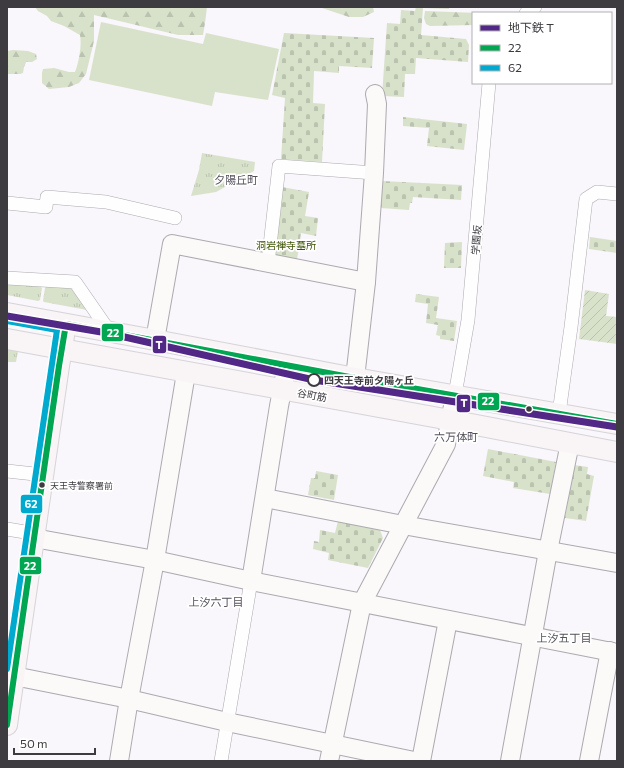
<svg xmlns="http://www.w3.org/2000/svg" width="624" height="768" font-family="Commissioner,'Noto Sans JP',sans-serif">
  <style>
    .grass { fill: url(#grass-tufts) }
    .forest { fill: url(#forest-firs) }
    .cemetery { fill: url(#cemetery-stones) }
    .park { fill: #d8e2ca }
    .garden { fill: url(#garden-furrows) }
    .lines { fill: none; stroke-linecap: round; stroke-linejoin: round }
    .street-casing { stroke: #acaaaf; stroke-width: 14 }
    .secondary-casing { stroke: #acaaaf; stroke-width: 20 }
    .primary-casing { stroke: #d6d4d8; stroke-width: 22 }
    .street { stroke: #fefeff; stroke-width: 13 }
    .secondary { stroke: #fcf9f9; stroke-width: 18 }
    .primary { stroke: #f9f4f5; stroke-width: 20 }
    .bus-1-casing { stroke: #fff; stroke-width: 9 }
    .bus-2-casing { stroke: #fff; stroke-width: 9 }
    .bus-1 { stroke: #00a651; stroke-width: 6 }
    .bus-2 { stroke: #00a9ce; stroke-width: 6 }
    .metro-1-casing { stroke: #fff; stroke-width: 10 }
    .metro-1 { stroke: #522886; stroke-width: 7 }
    .stop-dot { fill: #fff; stroke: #3d3a40; stroke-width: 2 }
    .bus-dot { fill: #3d3a40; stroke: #fff; stroke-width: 1.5 }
    .labels { text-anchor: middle; stroke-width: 3.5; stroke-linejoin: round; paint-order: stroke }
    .bus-label { font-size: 9px; fill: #3d3a40; stroke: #fff; text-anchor: start }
    .street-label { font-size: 10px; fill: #3d3a40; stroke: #fff }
    .park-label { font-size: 10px; fill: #3b5303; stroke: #fff }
    .stop-label { font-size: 10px; font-weight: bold; fill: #3d3a40; stroke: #fff; text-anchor: start }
    .neighbourhood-label { font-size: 11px; fill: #56515d; stroke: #fff }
    .line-badge { stroke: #fff; stroke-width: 1.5 }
    .badge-label { font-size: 11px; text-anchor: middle; font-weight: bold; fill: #fff }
  </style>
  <defs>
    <pattern id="grass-tufts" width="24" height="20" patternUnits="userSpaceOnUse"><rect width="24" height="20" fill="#d8e2ca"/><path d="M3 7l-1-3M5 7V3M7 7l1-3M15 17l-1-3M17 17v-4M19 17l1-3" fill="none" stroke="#bac3af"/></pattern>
    <pattern id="forest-firs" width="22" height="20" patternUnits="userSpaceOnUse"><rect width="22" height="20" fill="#d8e2ca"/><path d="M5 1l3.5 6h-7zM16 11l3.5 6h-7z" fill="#bac3af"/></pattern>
    <pattern id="cemetery-stones" width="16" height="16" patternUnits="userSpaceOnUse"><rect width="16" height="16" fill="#d8e2ca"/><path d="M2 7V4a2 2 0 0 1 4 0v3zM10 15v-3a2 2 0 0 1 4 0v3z" fill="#bac3af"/></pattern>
    <pattern id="garden-furrows" width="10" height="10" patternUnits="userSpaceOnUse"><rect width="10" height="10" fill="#d8e2ca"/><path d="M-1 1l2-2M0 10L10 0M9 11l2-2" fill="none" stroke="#bac3af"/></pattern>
  </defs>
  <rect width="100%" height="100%" fill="#f9f6fc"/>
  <g class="grass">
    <path d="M202,153L255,162L254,171L216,192L191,196L199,170Z"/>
    <path d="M7,281L37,283L42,288L40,300L38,301L7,295Z"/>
    <path d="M50,284L73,286L87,310L44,302L43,301L45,288Z"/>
    <path d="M7,349L18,351L16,362H7Z"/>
  </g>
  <g class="forest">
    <path d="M35,7H207L205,23L203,35H178L94,15V41L86,74L79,83L69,87L49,89L42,83V73L43,69L54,68L69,72H75C79,62 82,45 80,35L64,26L51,21L47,16L38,11Z"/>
    <path d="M319,7H373L374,12L363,17H349Z"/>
    <path d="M425,11L479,13H473V25L430,26L426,24L424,18Z"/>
    <path d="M13,50L28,51L36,54L37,59L32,62H26L24,67L23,73L20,74H7V51Z"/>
  </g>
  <g class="cemetery">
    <path d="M416,7H449V9L423,8L421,35L466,39L469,45L468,62L416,58L415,74H405L404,97L382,96L387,23L400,24L401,10L415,11Z"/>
    <path d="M284,33L374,38L372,68L339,66V73L314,71L313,103L325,104L322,162L281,159L285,98L272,95Z"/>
    <path d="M403,117L467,124L464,150L427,146L429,128L403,126Z"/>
    <path d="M382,181L462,185L461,200L413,197L412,203H410L409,210L381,208Z"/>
    <path d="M282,187L309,192L305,216L318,218L316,236L301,233L297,260L271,256Z"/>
    <path d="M590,237L617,241V253L589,249Z"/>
    <path d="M462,242L461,268H444L445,243Z"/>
    <path d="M416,294L439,297L436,318L457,321L454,341L440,339V336L436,335L438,325L426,323L428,304L415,302Z"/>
    <path d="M488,449L556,462L550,494L513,488L514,482L483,476Z"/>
    <path d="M574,465L588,467L587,474L594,476L586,521L565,518Z"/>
    <path d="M316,471L338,475L334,500L308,495L311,478H315Z"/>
    <path d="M338,521L380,530L383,538L368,568L328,560L329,553L313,549L314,541L319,542L320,530L335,533Z"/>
  </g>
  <path class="park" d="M101,22L203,44L206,33L279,49L268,100L215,92L212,106L89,80Z"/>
  <path class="garden" d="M585,290L609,294L606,316L617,317V344L579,339Z"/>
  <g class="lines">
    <g class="street-casing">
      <g id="street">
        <path d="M526,13L535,7"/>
        <path d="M7,203L46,207L47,197L106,202L175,218"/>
        <path d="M268,263L279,166L374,173"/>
        <path d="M7,278L75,282L109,331"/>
        <path d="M455,395L468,320L489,83"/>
        <path d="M559,413L571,327L586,199L597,192L617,194"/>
        <path d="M7,471L44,475"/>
        <path d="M7,529L25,532L34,538"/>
        <path d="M221,761L251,581"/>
      </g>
    </g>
    <g class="secondary-casing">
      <g id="secondary">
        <path d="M155,340L172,244L366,282"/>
        <path d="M355,378L366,282L374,173L377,104L375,94"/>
        <path d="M265,498L403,525L617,563"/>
        <path d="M34,538L155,560L251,581L617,653"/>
        <path d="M251,581L279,406L287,365"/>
        <path d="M14,676L129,699L227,722L414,761"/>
        <path d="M119,761L129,699L155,560L186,373"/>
        <path d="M329,761L362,603L446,444L455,395"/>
        <path d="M421,761L448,620"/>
        <path d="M510,761L548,551L570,443"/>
        <path d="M589,761L610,651"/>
      </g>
    </g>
    <g class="primary-casing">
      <g id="primary">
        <path d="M7,313L155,340L355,378L617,424"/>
        <path d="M7,339L450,420L617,452"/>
        <path d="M7,725L59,366L64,336"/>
      </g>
    </g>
    <use href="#street" class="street"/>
    <use href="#secondary" class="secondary"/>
    <use href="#primary" class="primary"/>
    <g class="bus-1-casing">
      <path id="bus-1" d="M7,725L59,366L66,324L355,378L617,424"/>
    </g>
    <g class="bus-2-casing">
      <path id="bus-2" d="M7,321L57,330L7,669"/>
    </g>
    <use href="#bus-1" class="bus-1"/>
    <use href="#bus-2" class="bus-2"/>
    <g class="metro-1-casing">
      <path id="metro-1" d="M7,316L107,333L314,380L617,427"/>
    </g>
    <use href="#metro-1" class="metro-1"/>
  </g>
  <circle class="stop-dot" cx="314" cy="380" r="6"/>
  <g class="bus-dot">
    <circle cx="529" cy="409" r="3.5"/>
    <circle cx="42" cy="485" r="3.5"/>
  </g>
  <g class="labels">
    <g class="bus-label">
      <text x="50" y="489">天王寺警察署前</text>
    </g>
    <g class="street-label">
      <text transform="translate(476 240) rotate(-85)" y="4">学園坂</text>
      <text transform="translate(312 395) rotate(10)" y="4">谷町筋</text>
    </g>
    <g class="park-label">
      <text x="286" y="249">洞岩禅寺墓所</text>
    </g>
    <g class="stop-label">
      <text x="324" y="384">四天王寺前夕陽ヶ丘</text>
    </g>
    <g class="neighbourhood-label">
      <text x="236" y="184">夕陽丘町</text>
      <text x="456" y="441">六万体町</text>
      <text x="216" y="606">上汐六丁目</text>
      <text x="564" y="642">上汐五丁目</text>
    </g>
  </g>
  <g class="line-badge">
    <rect x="101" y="323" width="23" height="19" rx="4" fill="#00a651"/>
    <rect x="152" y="335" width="15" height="19" rx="4" fill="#522886"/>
    <rect x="477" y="392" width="23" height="19" rx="4" fill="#00a651"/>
    <rect x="456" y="394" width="15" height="19" rx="4" fill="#522886"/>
    <rect x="20" y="494" width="23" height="20" rx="4" fill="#00a9ce"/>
    <rect x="19" y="556" width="23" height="19" rx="4" fill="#00a651"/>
  </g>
  <g class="badge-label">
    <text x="113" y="337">22</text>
    <text x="159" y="349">T</text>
    <text x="488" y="405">22</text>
    <text x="464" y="407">T</text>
    <text x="31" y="508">62</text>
    <text x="30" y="570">22</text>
  </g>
  <rect width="624" height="768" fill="none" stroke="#3d3a40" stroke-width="16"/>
  <rect x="472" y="12" width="140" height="72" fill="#ffffff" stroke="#b1b0b3"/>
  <rect x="480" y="25" width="20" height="6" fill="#522886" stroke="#b1b0b3"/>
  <text x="508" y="32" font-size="12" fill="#3d3a40">地下鉄 T</text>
  <rect x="480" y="45" width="20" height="6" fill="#00a651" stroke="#b1b0b3"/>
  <text x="508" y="52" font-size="12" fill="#3d3a40">22</text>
  <rect x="480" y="65" width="20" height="6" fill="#00a9ce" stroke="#b1b0b3"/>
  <text x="508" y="72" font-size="12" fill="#3d3a40">62</text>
  <path d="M14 748v6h81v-6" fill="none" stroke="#3d3a40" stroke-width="2"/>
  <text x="20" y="748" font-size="12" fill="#3d3a40" stroke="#ffffff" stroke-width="3" paint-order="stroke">50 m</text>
</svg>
